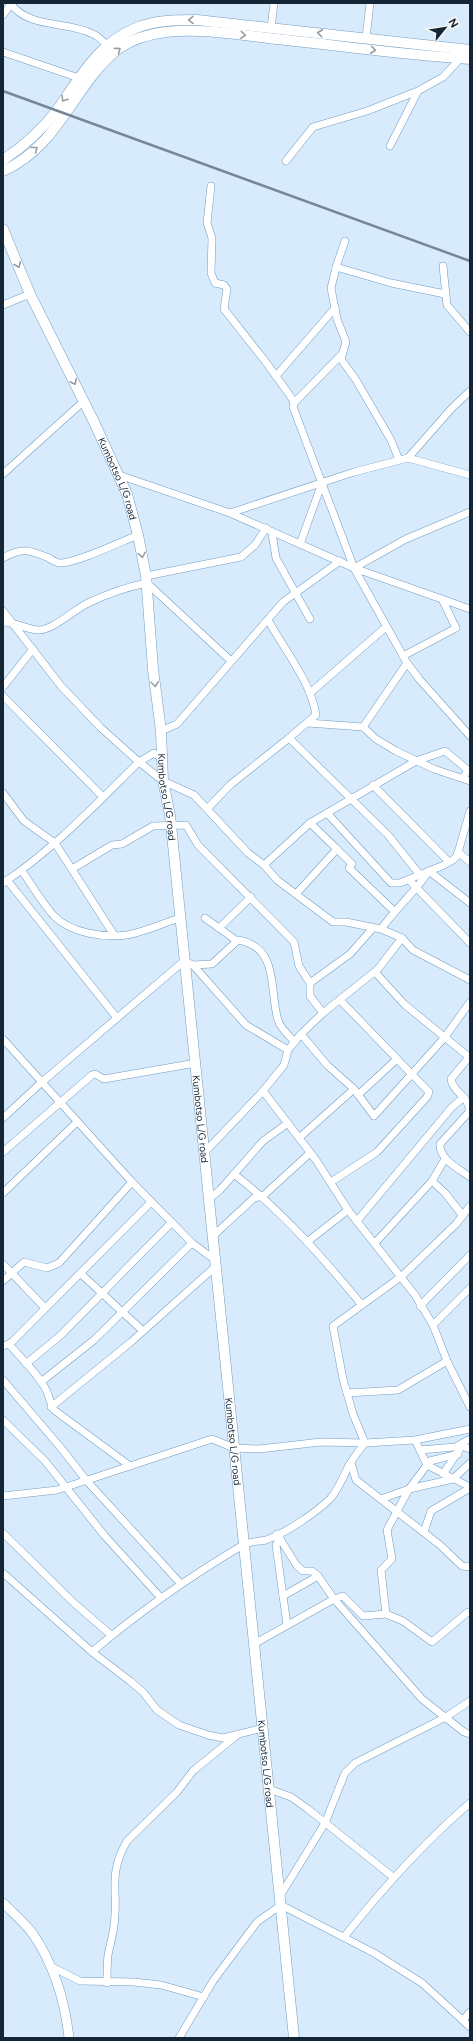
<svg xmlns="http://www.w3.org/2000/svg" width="473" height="2041" font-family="Figtree,sans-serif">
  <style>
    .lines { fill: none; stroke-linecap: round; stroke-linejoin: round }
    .minor-casing { stroke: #6f9dc5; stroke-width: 8 }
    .tertiary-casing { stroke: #6f9dc5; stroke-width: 10 }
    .secondary-casing { stroke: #6f9dc5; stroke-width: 11 }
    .minor { stroke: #fff; stroke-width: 7 }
    .tertiary { stroke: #fff; stroke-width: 9 }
    .secondary { stroke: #fff; stroke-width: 10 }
    .rail { stroke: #758798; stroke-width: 2.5 }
    .oneway { stroke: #959da5 }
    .labels { text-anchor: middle; stroke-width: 4; stroke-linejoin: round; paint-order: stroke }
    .street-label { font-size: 10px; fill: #142636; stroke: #f5f5f5 }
  </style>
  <rect width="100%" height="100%" fill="#d8ebfc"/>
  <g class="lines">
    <g class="minor-casing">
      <g id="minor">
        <path d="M10,3C30,30 66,20 93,34C98,36 103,42 108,45"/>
        <path d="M3,15L11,4"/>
        <path d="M271,28L274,3"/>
        <path d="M366,38L370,3"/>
        <path d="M3,52L82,79"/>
        <path d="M390,146L418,91L443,77L460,59"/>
        <path d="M286,161L313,127L367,111L418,91"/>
        <path d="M211,186L207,223L212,238L211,273L215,283L224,285L227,289L224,309L265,361L291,397L294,403L293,407L354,568L407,663L420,680L470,736"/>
        <path d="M345,241L337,264L331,288L337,319L346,342L341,359L356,380L391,440L399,460"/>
        <path d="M443,266L447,305L470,332"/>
        <path d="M336,267L391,283L445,294"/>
        <path d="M3,305L30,294"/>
        <path d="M276,376L335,308"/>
        <path d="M294,403L342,354"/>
        <path d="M408,458L452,408L470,391"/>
        <path d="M3,474L84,401"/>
        <path d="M119,475L230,513L354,568L470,609"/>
        <path d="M230,513L354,472L408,458L470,475"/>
        <path d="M272,533L276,558L310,619"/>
        <path d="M300,544L322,483"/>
        <path d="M3,558C22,547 30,550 49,558C52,560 56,563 60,563C77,563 120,542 138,535"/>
        <path d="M354,568L406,539L470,512"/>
        <path d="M146,576L241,557L255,545L266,528"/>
        <path d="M3,611L61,686L100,727L139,762L154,753L161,758"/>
        <path d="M268,620C284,649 311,682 316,715L289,738L388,835L420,875"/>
        <path d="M3,622C16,622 27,630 39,630C53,630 75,609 88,603C107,594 126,587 147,583L231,661"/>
        <path d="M403,656L456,628L442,599"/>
        <path d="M3,687L33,649"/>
        <path d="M310,693L386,627"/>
        <path d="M3,696L103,797"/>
        <path d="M308,723L363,727L376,739L396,751L434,769L470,781"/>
        <path d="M363,727L407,663"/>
        <path d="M161,731L177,724L283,602L340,561"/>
        <path d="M373,785L449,862"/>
        <path d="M3,793L24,821L55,843L114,935"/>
        <path d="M208,808L230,785L289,738"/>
        <path d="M327,813L391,883H400L444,865L453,860L457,856L470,811"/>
        <path d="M337,849L352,864L349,868L394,911"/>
        <path d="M458,852L470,862"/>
        <path d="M264,865L310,823L416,761L445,751L468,770L463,778"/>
        <path d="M72,869L112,845L122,844L153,826L186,825L198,845L294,942L299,966L310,983V996L323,1013"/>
        <path d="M22,871C32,885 42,903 54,916C71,933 103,938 127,935C144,932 163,923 180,918"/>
        <path d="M7,880L117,1018"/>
        <path d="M409,880L470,943"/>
        <path d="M3,883C53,850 96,804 139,762L163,781L194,795L248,853L264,865L277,880L333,922H346L381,929L402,938L413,950L470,980"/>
        <path d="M296,894L337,849L310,823"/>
        <path d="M205,918L237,941"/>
        <path d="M219,928L251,897"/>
        <path d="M381,929C396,908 415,892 429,871L470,903"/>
        <path d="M193,965L212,964L238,940C280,947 269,991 278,1020C280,1028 289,1036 295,1042"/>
        <path d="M375,972L404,1004L469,1057"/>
        <path d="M310,983L350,954L373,928"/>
        <path d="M301,1034L327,1065L354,1089L374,1116L445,1037L470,1002"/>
        <path d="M3,1039L132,1182L192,1243L215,1260"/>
        <path d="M470,1056L451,1079C452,1092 471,1097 469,1112L440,1144C439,1159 459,1169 470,1177"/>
        <path d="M263,1091L316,1160L348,1210L415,1295L433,1325L447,1361L470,1407"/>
        <path d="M358,1095L397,1059"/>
        <path d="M3,1118L42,1082L184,961L193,965L246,1025L288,1050"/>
        <path d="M299,1138L354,1089"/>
        <path d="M3,1152L92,1075L95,1074L104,1079L196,1063"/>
        <path d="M205,1152L263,1091L284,1065L288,1050L301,1034L323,1013L378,969L402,938"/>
        <path d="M234,1174C282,1211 323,1258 362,1305"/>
        <path d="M432,1181L445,1193L463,1216"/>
        <path d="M331,1182L377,1152L427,1097L429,1092L340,1000"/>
        <path d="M3,1193L77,1122"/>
        <path d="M209,1199L220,1190L263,1141L288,1123"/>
        <path d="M357,1221L452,1107L464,1097"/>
        <path d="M213,1236L254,1198L263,1196L310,1153"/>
        <path d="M307,1242L348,1210"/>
        <path d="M375,1243L432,1181L445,1159"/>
        <path d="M3,1264L45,1308"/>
        <path d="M80,1273L143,1331"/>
        <path d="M3,1281L24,1262L47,1268L59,1263L132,1182"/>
        <path d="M420,1306L470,1255"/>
        <path d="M433,1325L470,1288"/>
        <path d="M9,1344C20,1357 41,1377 47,1392C50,1398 50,1404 54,1410L130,1466"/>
        <path d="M3,1346L9,1344L13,1341L151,1202"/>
        <path d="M26,1364L62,1334L172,1222"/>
        <path d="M3,1380L61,1448L86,1480L181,1584"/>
        <path d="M41,1382L94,1340L192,1243"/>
        <path d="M347,1393L398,1390L447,1361"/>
        <path d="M51,1407L131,1342L216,1266"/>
        <path d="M3,1420L45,1461L104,1535L161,1598"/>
        <path d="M462,1446L470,1449"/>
        <path d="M420,1450L455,1447L470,1439"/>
        <path d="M426,1462L458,1454"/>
        <path d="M351,1463L356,1480L440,1545L462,1566L470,1567"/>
        <path d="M427,1465L470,1487"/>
        <path d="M443,1474L464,1443"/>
        <path d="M3,1496L57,1490L212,1439L234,1448L259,1449L321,1442L365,1443L415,1440L470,1429"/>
        <path d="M381,1499L409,1489L427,1465L415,1440"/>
        <path d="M424,1532L431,1511L470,1488"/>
        <path d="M3,1533L75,1604L111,1635"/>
        <path d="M277,1534L297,1566L303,1571H312L318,1576L334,1599L422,1699L464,1732L470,1734"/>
        <path d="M280,1538L276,1545L287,1625"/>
        <path d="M3,1573L92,1652L130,1681L143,1692L157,1710L179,1725L208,1735L223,1738L263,1728"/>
        <path d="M283,1596L318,1576"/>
        <path d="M386,1614L403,1621L432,1642L468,1612H470"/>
        <path d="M254,1644L334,1599L343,1596L363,1616L386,1614L381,1570L392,1559L387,1530L409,1489L453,1479L470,1463"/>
        <path d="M92,1652C139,1612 189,1577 243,1545C249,1541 258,1542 266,1540C286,1533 314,1514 330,1499C339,1489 343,1477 349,1465C354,1457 359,1450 365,1443L353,1414L343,1379L333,1326L402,1276L456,1224L470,1206"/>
        <path d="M269,1789L291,1797L308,1809L393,1877"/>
        <path d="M280,1896L325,1823L345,1773L355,1763L446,1717L470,1701"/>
        <path d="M344,1937C383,1888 422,1844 470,1803"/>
        <path d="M50,1966L80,1981L134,1982L161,1985L204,1997"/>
        <path d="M107,1983C107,1974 107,1964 108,1955C110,1945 113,1935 114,1925C119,1890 107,1876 127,1841L177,1792L193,1771L236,1736"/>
        <path d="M463,2020L470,2012"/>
        <path d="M179,2038L213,1981L257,1922L281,1905L374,1953L422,1983L470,2027"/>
      </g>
    </g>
    <g class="tertiary-casing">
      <path id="tertiary" d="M3,1903C13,1913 25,1923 33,1934C54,1965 65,2001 69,2038"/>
    </g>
    <g class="secondary-casing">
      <g id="secondary">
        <path d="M3,160C24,146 42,130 57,110C79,79 98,43 136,28C156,20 176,20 197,20L470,50"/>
        <path d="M3,171C60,146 74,84 118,49C132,39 149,34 166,32C199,28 235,34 268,38C336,45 402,55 470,59"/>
        <path id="s1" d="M3,229L30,294L94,422L127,494L138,535L146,576L153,669L161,731L163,781L170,815L294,2038"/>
      </g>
    </g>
    <use href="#minor" class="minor"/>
    <use href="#tertiary" class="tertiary"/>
    <use href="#secondary" class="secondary"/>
    <path class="rail" d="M3,91L470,261"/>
  </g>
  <defs><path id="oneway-chevron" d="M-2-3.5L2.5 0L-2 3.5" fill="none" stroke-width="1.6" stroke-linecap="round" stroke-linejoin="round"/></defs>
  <g class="oneway">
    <use href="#oneway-chevron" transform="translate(191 20) rotate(179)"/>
    <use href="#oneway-chevron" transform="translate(320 33) rotate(-174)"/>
    <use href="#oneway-chevron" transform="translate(243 35) rotate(5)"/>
    <use href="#oneway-chevron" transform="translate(118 50) rotate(-37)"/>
    <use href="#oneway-chevron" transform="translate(373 50) rotate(7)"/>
    <use href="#oneway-chevron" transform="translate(64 99) rotate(123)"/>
    <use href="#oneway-chevron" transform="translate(35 149) rotate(-39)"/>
    <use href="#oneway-chevron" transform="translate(18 265) rotate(67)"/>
    <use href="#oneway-chevron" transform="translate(74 382) rotate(63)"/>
    <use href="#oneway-chevron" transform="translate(142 555) rotate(80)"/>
    <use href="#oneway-chevron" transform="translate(155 684) rotate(83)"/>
  </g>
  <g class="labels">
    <g class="street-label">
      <text dy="4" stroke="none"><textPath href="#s1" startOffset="275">Kumbotso L/G road</textPath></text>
      <text dy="4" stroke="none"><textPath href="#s1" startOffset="599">Kumbotso L/G road</textPath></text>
      <text dy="4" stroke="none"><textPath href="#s1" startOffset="923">Kumbotso L/G road</textPath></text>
      <text dy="4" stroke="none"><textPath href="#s1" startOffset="1247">Kumbotso L/G road</textPath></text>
      <text dy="4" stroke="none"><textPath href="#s1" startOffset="1571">Kumbotso L/G road</textPath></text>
    </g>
  </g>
  <rect width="473" height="2041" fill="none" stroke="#142636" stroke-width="8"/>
  <g transform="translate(445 28) rotate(60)" stroke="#f5f5f5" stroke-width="3" paint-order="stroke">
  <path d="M0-3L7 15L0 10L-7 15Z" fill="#142636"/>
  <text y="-6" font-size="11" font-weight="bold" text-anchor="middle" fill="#142636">N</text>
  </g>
</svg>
